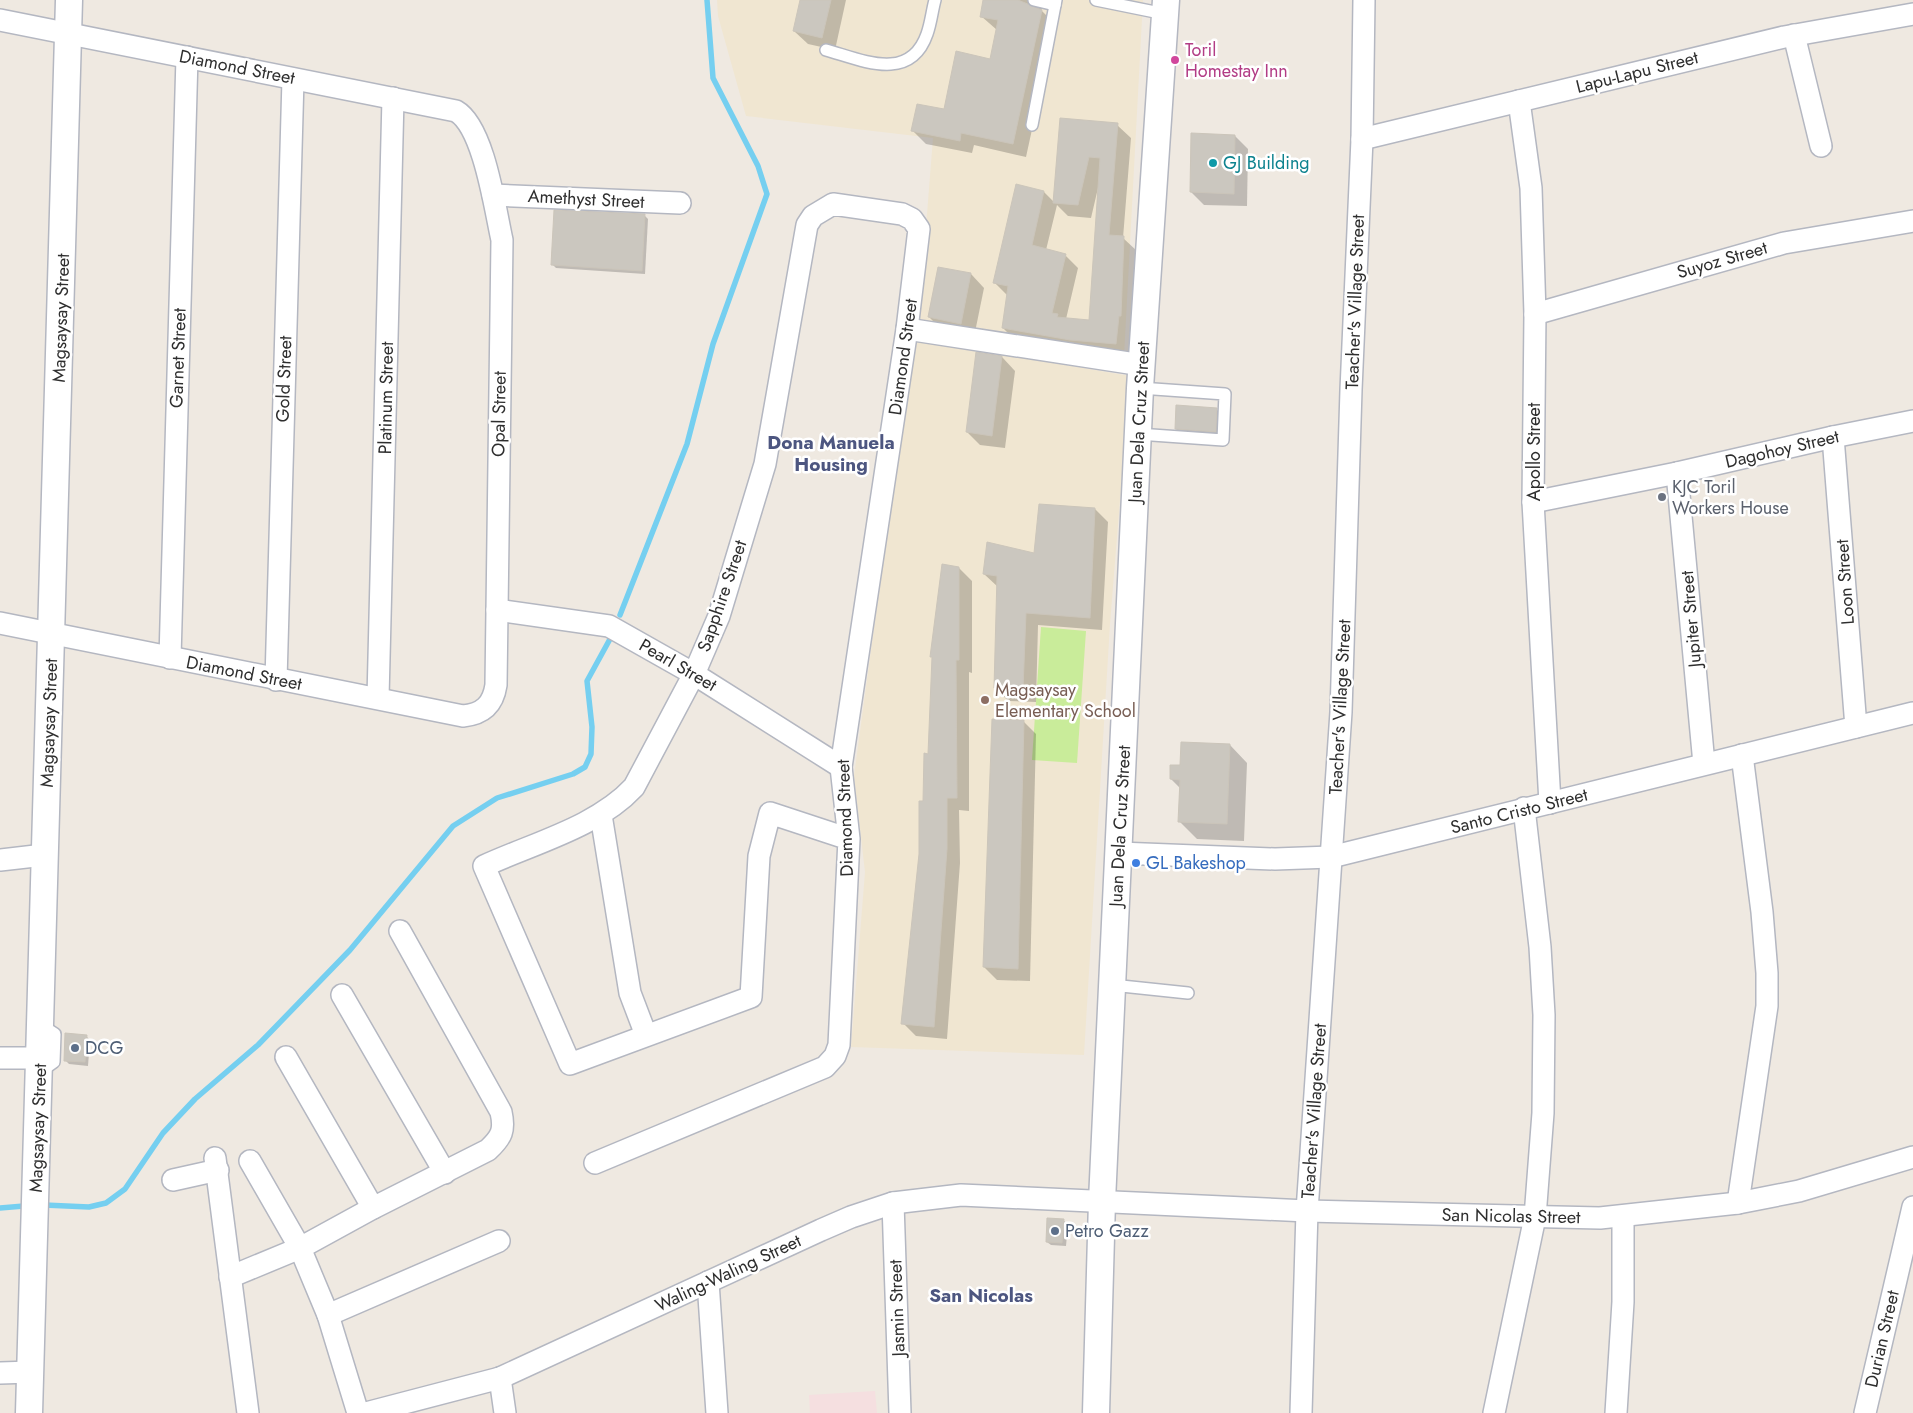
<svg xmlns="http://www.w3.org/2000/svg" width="1913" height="1413" font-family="Jost,sans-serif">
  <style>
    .education { fill: #f0e6d1 }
    .medical { fill: #f5dfe0 }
    .pitch { fill: #c9ec9a }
    .shadow { fill: #0003; fill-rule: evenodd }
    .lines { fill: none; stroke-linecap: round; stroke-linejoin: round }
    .stream { stroke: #75cff0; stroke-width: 5.5 }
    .building { fill: #cbc7bf; stroke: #cbc5ba }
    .service-casing { stroke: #b4b7c1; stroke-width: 14 }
    .minor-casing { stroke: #b4b7c1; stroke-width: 24 }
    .tertiary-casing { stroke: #b4b7c1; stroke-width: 29 }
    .service { stroke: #fff; stroke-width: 11 }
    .minor { stroke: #fff; stroke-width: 21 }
    .tertiary { stroke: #fff; stroke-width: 26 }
    .hotel-dot { fill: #d1479c; stroke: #fff; stroke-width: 2 }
    .culture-dot { fill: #0f9aa8; stroke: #fff; stroke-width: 2 }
    .worship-dot { fill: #6b7280; stroke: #fff; stroke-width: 2 }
    .education-dot { fill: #8d6e63; stroke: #fff; stroke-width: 2 }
    .shop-dot { fill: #3f7fe0; stroke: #fff; stroke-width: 2 }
    .service-dot { fill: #5c6f8a; stroke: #fff; stroke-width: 2 }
    .labels { text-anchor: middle; stroke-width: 5; stroke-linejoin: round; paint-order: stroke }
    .hotel-label { font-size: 18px; fill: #b23c85; stroke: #fff; text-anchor: start }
    .street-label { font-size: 18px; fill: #2e2e2e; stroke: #fff }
    .culture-label { font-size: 18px; fill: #0d838f; stroke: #fff; text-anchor: start }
    .worship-label { font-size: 18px; fill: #5b616d; stroke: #fff; text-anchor: start }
    .education-label { font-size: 18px; fill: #785e54; stroke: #fff; text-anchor: start }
    .shop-label { font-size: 18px; fill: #366cbe; stroke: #fff; text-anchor: start }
    .service-label { font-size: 18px; fill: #4e5e75; stroke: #fff; text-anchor: start }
    .neighbourhood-label { font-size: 19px; font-weight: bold; fill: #4d5680; stroke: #fff }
  </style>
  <rect width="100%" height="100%" fill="#efe9e1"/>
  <g class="education">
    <path d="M717,0H1143L1124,356L918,328L933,138L746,116L718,16Z"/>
    <path d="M913,339L1130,376L1110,624L1084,1055L851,1047L865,872L854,776Z"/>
  </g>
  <path class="medical" d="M875,1391L877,1413H810L809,1395Z"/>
  <path class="pitch" d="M1041,627L1086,631L1077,763L1032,760Z"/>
  <g class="shadow">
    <path d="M801,0H846L835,50L808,44L794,31Z"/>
    <path d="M984,0H1062L1061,3L1046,5L1041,10L1055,24L1026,157L974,145L972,153L926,144L913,131L945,110L991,60L997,30L981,16Z"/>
    <path d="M1061,120L1117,125L1131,138L1123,238L1137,251L1129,357L1016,341L1003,328L1008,296L994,282L1017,186L1044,192L1055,203ZM1098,188L1091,321L1066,319L1078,268L1065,255L1046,250L1057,205L1068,216L1091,218Z"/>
    <path d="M1235,136L1248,149L1247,206L1204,205L1191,192Z"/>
    <path d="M644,215L648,219L645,274L556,268L552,264Z"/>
    <path d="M939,268L971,274L984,288L974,337L942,330L929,317Z"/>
    <path d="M977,354L1002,357L1015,371L1005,448L980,445L967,432Z"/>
    <path d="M1216,409L1220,413L1219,435L1180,433L1176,429Z"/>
    <path d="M1095,509L1108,522L1102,630L1038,625L1036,702L1008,701L995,687L998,587L984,574L1035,555Z"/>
    <path d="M959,568L972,581V673L969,672V811L959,810L960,863L947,1039L916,1036L903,1023L929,755Z"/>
    <path d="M1023,721L1036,734L1030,981L997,980L984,967Z"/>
    <path d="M1230,745L1247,763L1244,841L1197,839L1179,821L1180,788L1171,779L1181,767Z"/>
    <path d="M86,1036L90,1040L88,1066L69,1064L65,1060Z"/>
    <path d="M1064,1221L1068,1224L1066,1246L1051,1245L1047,1242Z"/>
  </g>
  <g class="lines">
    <g class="stream">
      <path d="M620,615L687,444L713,344L767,194L758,166L713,78L707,0"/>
      <path d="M44,1205L89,1207L106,1203L125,1189L163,1133L195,1099L258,1045L350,950L453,826L497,798L573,774L585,767L591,754L592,727L587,681L610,639"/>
      <path d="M0,1208L24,1206"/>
    </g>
  </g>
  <g class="building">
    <path d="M800,0H831L822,38L793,31Z"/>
    <path d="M983,0H1018L1042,10L1013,144L961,133L960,141L911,131L917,104L944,109L956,51L990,59L998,20L980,17Z"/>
    <path d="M1060,118L1118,123L1109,235L1124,236L1121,316H1119L1116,344L1070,340L1002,328L1008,286L993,283L1016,184L1044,191L1032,245L1066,254L1052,313L1058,314L1057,317L1089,320L1100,158L1089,157L1078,205L1053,203Z"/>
    <path d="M1191,133L1235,135L1234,194L1190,192Z"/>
    <path d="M554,210L645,214L642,271L551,265Z"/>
    <path d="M938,267L971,273L961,324L928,317Z"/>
    <path d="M976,352L1002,356L992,436L966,432Z"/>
    <path d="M1176,405L1217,408L1216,432L1175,429Z"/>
    <path d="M1039,504L1095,508L1090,618L1026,613L1023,689L994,688L997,576L983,574L987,542L1034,553Z"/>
    <path d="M942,564L959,567V660H956L957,798H947V849L934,1027L901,1024L919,854V801H923L924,753L928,754L932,657H930Z"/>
    <path d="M992,719L1024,720L1018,969L983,967Z"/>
    <path d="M1181,742L1230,744L1227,824L1178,822L1180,780L1170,779V765H1180Z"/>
    <path d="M65,1033L87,1035L85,1062L64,1061Z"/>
    <path d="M1047,1218L1064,1219L1062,1243L1046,1242Z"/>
  </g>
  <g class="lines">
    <g class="service-casing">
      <g id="service">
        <path d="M1034,0L1055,5"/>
        <path d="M1096,0L1165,14"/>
        <path d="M826,50C862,60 910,83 927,34C931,23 932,11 935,0"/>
        <path d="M1032,125L1056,0"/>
        <path d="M1138,434L1223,440L1225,394L1140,388"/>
        <path d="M1112,985L1188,993"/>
        <path d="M40,1072L54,1062L55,1034L41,1025"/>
      </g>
    </g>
    <g class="minor-casing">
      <g id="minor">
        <path d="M0,20L456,111C484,127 495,209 502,240L496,685C493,705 483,714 463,716L0,623"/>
        <path d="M1794,35L1821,146"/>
        <path d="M1519,101L1531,188L1535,314L1533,502L1550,803"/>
        <path d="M1362,139L1784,37L1913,14"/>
        <path d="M493,195L680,203"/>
        <path d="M1535,314L1784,243L1913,221"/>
        <path d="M907,329L1142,365"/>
        <path d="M1833,437L1856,727"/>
        <path d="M1677,473L1704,764"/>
        <path d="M1533,502L1677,473L1833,437L1913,421"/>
        <path d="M497,610L609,626L694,674L841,767"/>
        <path d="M170,658L187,57"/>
        <path d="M276,680L293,79"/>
        <path d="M378,698L393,98"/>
        <path d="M601,815L630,993L646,1035"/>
        <path d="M1119,853L1275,859L1331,857L1913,713"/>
        <path d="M0,860L44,855"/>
        <path d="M342,995L445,1173"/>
        <path d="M286,1057L373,1208"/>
        <path d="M0,1058H40"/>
        <path d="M215,1158L248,1413"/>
        <path d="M250,1161L300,1248L328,1315L358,1413"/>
        <path d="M595,1163L825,1067L835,1056L839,1045L849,839L841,767L907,329L919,229L912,219L902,214L833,204L813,216L807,225L765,464L719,616L694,674L634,787C597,827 534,843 484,866L570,1064L751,997L759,856L770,813L849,839"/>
        <path d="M173,1180L218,1170"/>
        <path d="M893,1203L900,1413"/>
        <path d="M1738,1203L1767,1006V973L1762,912L1742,755"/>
        <path d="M230,1277L300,1248L373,1208L488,1150C502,1137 505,1130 501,1112L400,931"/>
        <path d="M708,1282L717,1413"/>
        <path d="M328,1315L499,1241"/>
        <path d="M0,1373L31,1372"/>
        <path d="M500,1378L505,1413"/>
        <path d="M366,1413L500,1378L821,1230L851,1217L893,1203L961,1195L1307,1211L1600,1218L1738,1203L1799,1191L1913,1157"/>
        <path d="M1301,1413L1307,1211L1341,712L1351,390L1362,139L1364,0"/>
        <path d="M1494,1413L1535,1217L1543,1113L1544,1015L1540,947L1524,808"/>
        <path d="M1616,1413L1623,1302V1216"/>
        <path d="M1865,1413L1913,1207"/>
      </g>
    </g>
    <g class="tertiary-casing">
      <g id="tertiary">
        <path d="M29,1413L69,0"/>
        <path d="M1096,1413L1102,1201L1140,388L1166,0"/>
      </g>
    </g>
    <use href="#service" class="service"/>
    <use href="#minor" class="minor"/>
    <use href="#tertiary" class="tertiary"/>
  </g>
  <circle class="hotel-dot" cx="1175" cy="60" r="5"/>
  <circle class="culture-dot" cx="1213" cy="163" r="5"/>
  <circle class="worship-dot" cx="1662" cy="497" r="5"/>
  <circle class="education-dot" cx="985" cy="700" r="5"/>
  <circle class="shop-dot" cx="1136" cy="863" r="5"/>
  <g class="service-dot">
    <circle cx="75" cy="1048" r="5"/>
    <circle cx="1055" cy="1231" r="5"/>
  </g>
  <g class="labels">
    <g class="hotel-label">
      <text x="1185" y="56">Toril<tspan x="1185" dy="21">Homestay Inn</tspan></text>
    </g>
    <g class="street-label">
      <text transform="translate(237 67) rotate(11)" y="6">Diamond Street</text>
      <text transform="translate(1637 72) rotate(-14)" y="6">Lapu-Lapu Street</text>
      <text transform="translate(586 199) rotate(3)" y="6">Amethyst Street</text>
      <text transform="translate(1722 260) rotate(-16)" y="6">Suyoz Street</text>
      <text transform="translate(1355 302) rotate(-88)" y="6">Teacher's Village Street</text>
      <text transform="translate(61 318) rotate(-88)" y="6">Magsaysay Street</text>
      <text transform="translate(903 357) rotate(-82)" y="6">Diamond Street</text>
      <text transform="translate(178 358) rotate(-88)" y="6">Garnet Street</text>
      <text transform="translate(284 379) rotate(-88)" y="6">Gold Street</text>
      <text transform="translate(386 398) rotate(-89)" y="6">Platinum Street</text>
      <text transform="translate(499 414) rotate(-89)" y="6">Opal Street</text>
      <text transform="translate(1139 422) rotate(-87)" y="6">Juan Dela Cruz Street</text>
      <text transform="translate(1782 449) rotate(-13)" y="6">Dagohoy Street</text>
      <text transform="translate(1534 452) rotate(-90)" y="6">Apollo Street</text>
      <text transform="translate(1845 582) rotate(-94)" y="6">Loon Street</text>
      <text transform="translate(722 596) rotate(-71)" y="6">Sapphire Street</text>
      <text transform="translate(1691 619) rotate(-95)" y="6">Jupiter Street</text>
      <text transform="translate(678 665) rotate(30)" y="6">Pearl Street</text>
      <text transform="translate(244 673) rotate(11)" y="6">Diamond Street</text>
      <text transform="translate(1340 707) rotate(-87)" y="6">Teacher's Village Street</text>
      <text transform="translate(49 723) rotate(-88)" y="6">Magsaysay Street</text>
      <text transform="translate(1519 811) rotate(-14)" y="6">Santo Cristo Street</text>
      <text transform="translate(845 818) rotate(-92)" y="6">Diamond Street</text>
      <text transform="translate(1120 826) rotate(-87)" y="6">Juan Dela Cruz Street</text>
      <text transform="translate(1314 1111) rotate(-86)" y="6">Teacher's Village Street</text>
      <text transform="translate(38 1128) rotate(-88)" y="6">Magsaysay Street</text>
      <text transform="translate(1511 1216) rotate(1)" y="6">San Nicolas Street</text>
      <text transform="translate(728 1273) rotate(-25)" y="6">Waling-Waling Street</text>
      <text transform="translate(897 1308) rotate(-92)" y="6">Jasmin Street</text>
      <text transform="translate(1882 1339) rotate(-77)" y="6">Durian Street</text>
    </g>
    <g class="culture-label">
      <text x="1223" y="169">GJ Building</text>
    </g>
    <g class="worship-label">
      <text x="1672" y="493">KJC Toril<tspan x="1672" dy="21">Workers House</tspan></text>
    </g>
    <g class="education-label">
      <text x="995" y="696">Magsaysay<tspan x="995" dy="21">Elementary School</tspan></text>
    </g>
    <g class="shop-label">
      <text x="1146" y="869">GL Bakeshop</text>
    </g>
    <g class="service-label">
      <text x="85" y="1054">DCG</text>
      <text x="1065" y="1237">Petro Gazz</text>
    </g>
    <g class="neighbourhood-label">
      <text x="831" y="449">Dona Manuela<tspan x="831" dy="22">Housing</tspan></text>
      <text x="981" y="1302">San Nicolas</text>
    </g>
  </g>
</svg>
